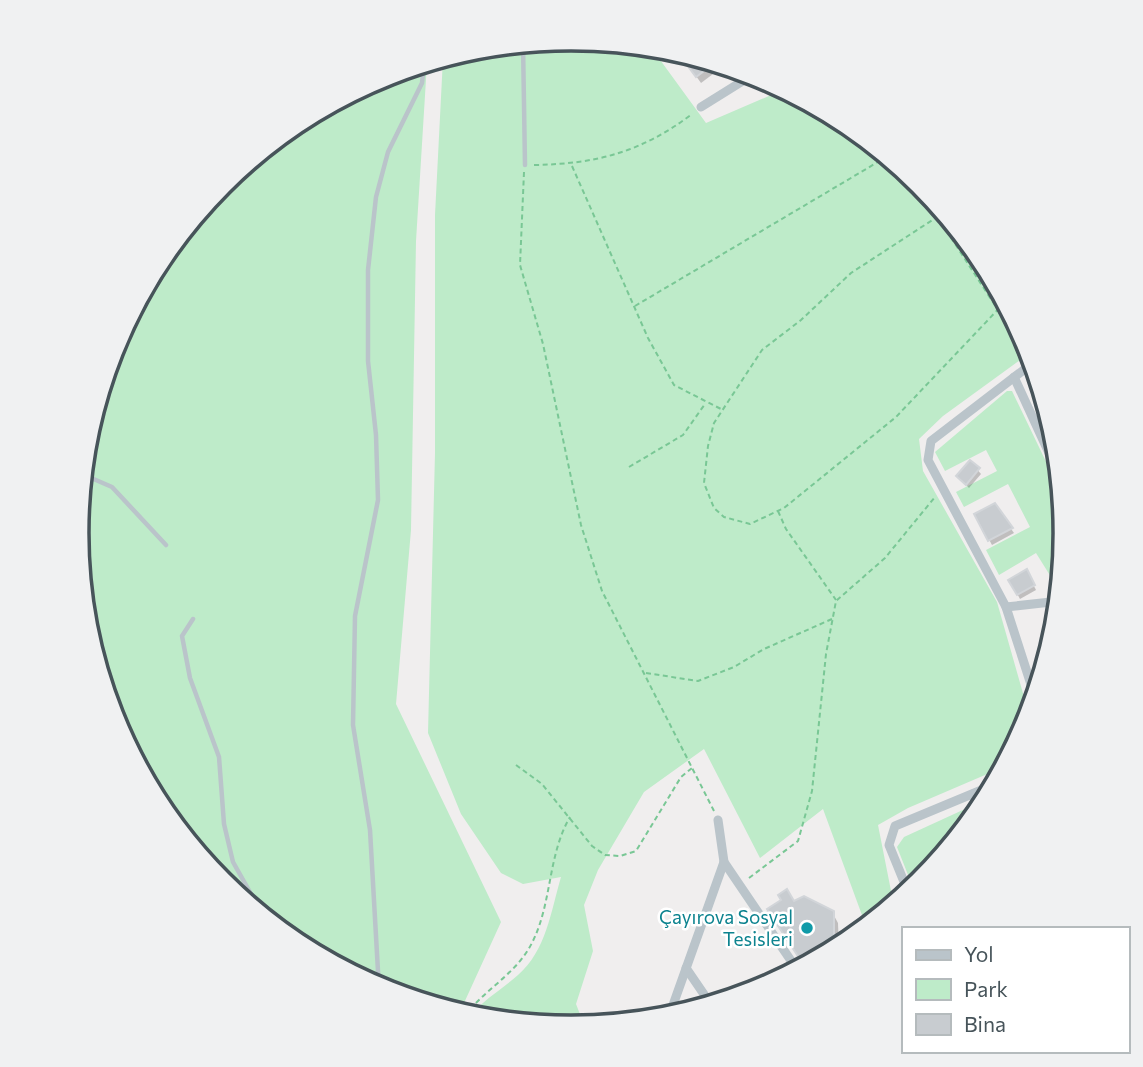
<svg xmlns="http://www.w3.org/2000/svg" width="1143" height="1067" font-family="Commissioner,sans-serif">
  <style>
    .green { fill: #beebc9 }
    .shadow { fill: #0003 }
    .building { fill: #c8ccd0; stroke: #d2d5d9; stroke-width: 2 }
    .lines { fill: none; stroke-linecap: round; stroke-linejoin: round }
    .path { stroke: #79c795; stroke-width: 2; stroke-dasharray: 5 3.5; stroke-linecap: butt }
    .service { stroke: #bac4ca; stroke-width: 4.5 }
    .minor { stroke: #bac4ca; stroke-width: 9 }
    .culture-dot { fill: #0f9aa8; stroke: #fff; stroke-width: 2.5 }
    .labels { text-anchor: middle; stroke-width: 5; stroke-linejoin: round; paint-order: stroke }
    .culture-label { font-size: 19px; fill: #0d838f; stroke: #fff; text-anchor: end }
    .rim { fill: none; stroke: #47545a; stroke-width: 3.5 }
  </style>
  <rect width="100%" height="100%" fill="#f0eeee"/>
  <g class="green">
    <path d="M572,39L650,46L706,123L785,89L847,122L922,184L983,259L1031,352L943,416L919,439L923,471L997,602L1030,718L1006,766L908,808L878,825L894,906L866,926L823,809L760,858L704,749L644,792L598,870L584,905L593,951L576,1004L585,1027L571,1028L469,1017C483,1000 501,990 518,975C546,951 551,911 561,877L523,884L501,873L461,814L428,733L435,453V215L443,58L475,48Z"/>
    <path d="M427,63L416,241L411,530L396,704L501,922L459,1014C435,1007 409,1000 385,992C329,972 267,925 223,885C187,852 159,807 136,764C0,493 131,152 427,63Z"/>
    <path d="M1007,391H1012L1063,497L1066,534L1061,593L1036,553L999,575L986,550L1030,527L1008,484L964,507L956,492L997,471L986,450L945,471L935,452Z"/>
    <path d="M965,809L970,811L974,819L914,890L897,847L904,837Z"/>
  </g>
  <g class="shadow">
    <path d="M678,51L725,65L701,83Z"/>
    <path d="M971,462L981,474L969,488L959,477Z"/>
    <path d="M994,505L1014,533L992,545L976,515Z"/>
    <path d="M1026,571L1036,590L1020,599L1010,580Z"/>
    <path d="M1047,663L1043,675L1040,665Z"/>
    <path d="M794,903L832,912L838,923L839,949L806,967L775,919Z"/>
  </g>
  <g class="building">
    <path d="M676,50L716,62L696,77Z"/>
    <path d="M970,460L980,468L966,485L956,476Z"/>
    <path d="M995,503L1013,528L988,541L974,514Z"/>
    <path d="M1027,569L1035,585L1017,595L1008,580Z"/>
    <path d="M787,889L794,901L804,896L834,911V945L823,953L824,957L805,967L767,909L781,900L778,895Z"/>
  </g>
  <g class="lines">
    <g class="path">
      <path d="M534,165C596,164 642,152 692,114"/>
      <path d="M572,166L648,338L674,385L721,409"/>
      <path d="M524,172L520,265L543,344L581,525L602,591L714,811"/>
      <path d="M909,173L1026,353"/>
      <path d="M947,214L937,217L851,273L801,320L762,350L714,423L708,446L704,483L714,508L724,517L750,524L784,508L896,417L1006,301"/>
      <path d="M635,306L888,156"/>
      <path d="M629,467L683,435L705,404"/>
      <path d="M778,511L786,529L836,600"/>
      <path d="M646,673L698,681L734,667L764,649L832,619"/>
      <path d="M516,765L542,784L592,846L605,855L620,856L636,851L681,777L692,768"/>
      <path d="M749,878L798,841L812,791L826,654L836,601L885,558L935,497"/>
      <path d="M465,1016C483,991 511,977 528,950C553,909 546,858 570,817"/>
    </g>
    <g class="service">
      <path d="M523,43L525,165"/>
      <path d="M82,474L112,487L166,545"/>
      <path d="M193,619L182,636L190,678L219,757L224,824L233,862L265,919"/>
      <path d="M379,989L370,830L353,725L355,616L378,500L376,435L368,361V270L376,197L388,152L422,83L424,64"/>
    </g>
    <g class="minor">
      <path d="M701,107L754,74"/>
      <path d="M1034,362L931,441L928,460L1006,607L1036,700"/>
      <path d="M1014,377L1061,479"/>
      <path d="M1006,607L1060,601"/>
      <path d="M973,794L980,812"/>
      <path d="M718,820L724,862L798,971"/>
      <path d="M909,894L889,845L895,826L996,784"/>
      <path d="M686,968L712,1006"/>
      <path d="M668,1019L724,862"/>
    </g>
  </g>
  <circle class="culture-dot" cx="807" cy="928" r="7"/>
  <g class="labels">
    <g class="culture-label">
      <text x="793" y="924">Çayırova Sosyal<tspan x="793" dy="22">Tesisleri</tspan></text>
    </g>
  </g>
  <path d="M0 0H1143V1067H0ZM89 533a482 482 0 1 1 964 0a482 482 0 1 1-964 0Z" fill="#f0f1f2" fill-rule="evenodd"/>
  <path class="rim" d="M89 533a482 482 0 1 1 964 0a482 482 0 1 1-964 0Z"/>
  <rect x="902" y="927" width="228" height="126" fill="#ffffff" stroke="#b5bbbd" stroke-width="2"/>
  <rect x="916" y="950" width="35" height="10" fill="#bac4ca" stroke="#b5bbbd" stroke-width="2"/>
  <text x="964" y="962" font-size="21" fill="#47545a">Yol</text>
  <rect x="916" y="979" width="35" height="21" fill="#beebc9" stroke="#b5bbbd" stroke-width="2"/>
  <text x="964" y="997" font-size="21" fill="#47545a">Park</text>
  <rect x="916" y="1014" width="35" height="21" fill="#c8ccd0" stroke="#b5bbbd" stroke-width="2"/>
  <text x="964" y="1032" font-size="21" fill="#47545a">Bina</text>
</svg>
